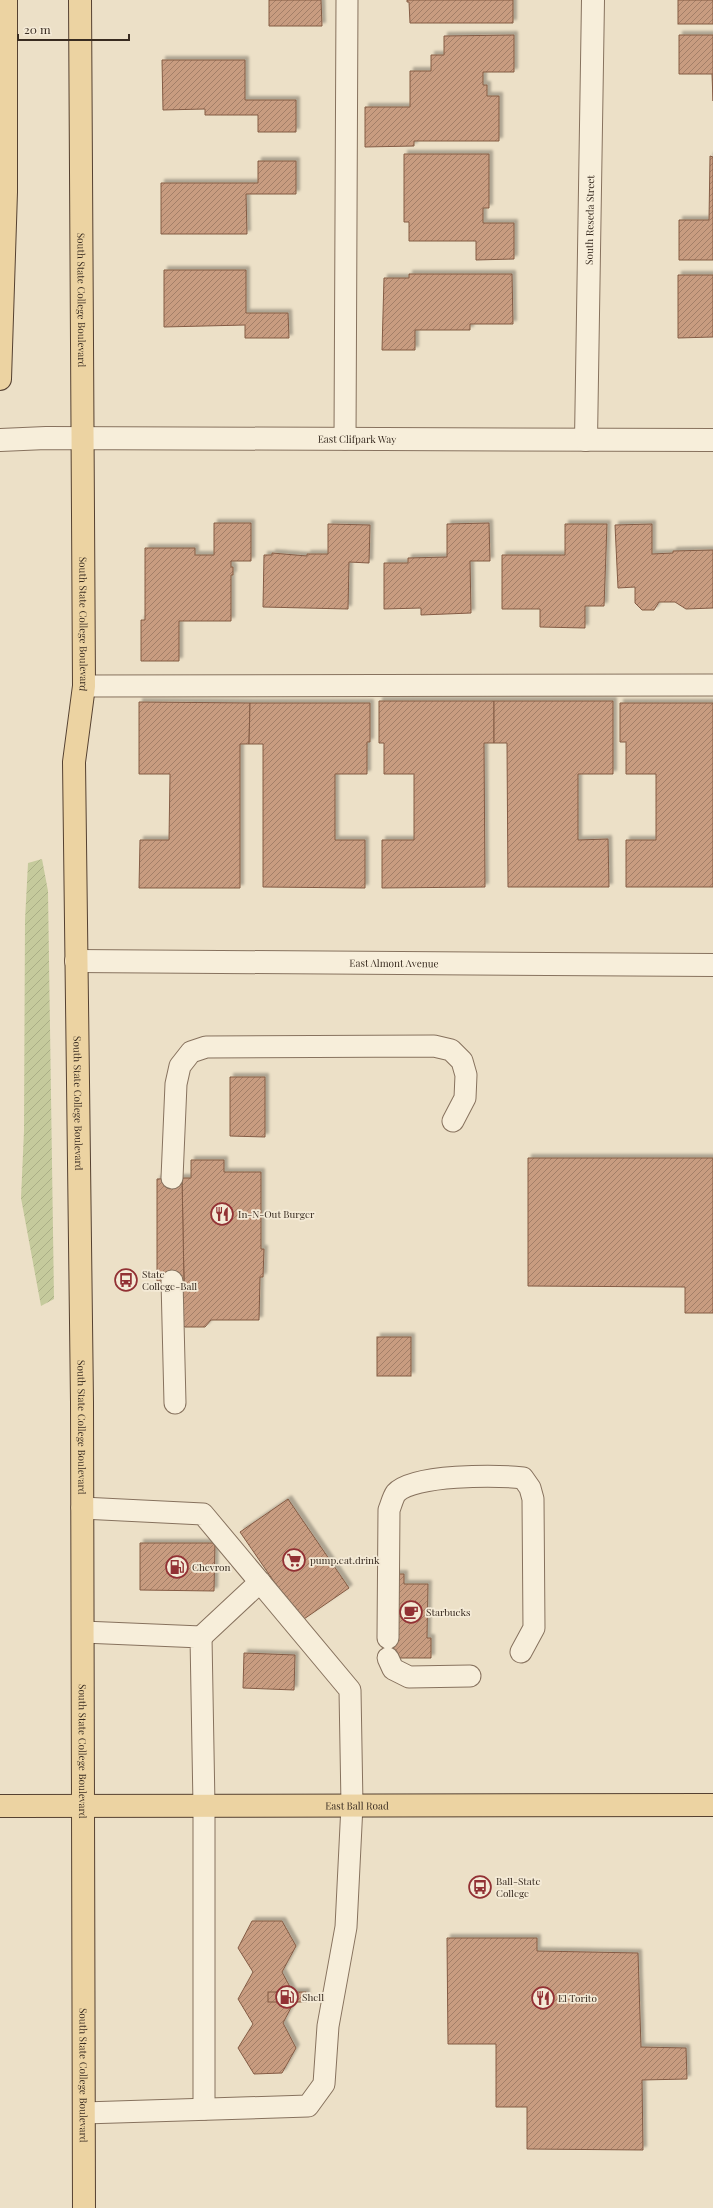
<svg xmlns="http://www.w3.org/2000/svg" width="713" height="2208" font-family="'Playfair Display',serif">
  <style>
    .garden { fill: url(#garden-furrows) }
    .building { fill: url(#building-hatch); stroke: #845c45; filter: url(#shadow) }
    .lines { fill: none; stroke-linecap: round; stroke-linejoin: round }
    .lane-casing { stroke: #87725e; stroke-width: 23 }
    .street-casing { stroke: #87725e; stroke-width: 24 }
    .primary-casing { stroke: #554131; stroke-width: 24 }
    .lane { stroke: #f7eeda; stroke-width: 21 }
    .street { stroke: #f7eeda; stroke-width: 22 }
    .primary { stroke: #ecd3a2; stroke-width: 22 }
    .labels { text-anchor: middle; stroke-width: 3.5; stroke-linejoin: round; paint-order: stroke }
    .street-label { font-size: 10px; fill: #382b20; stroke: #f4ead6 }
    .poi-label { font-size: 10px; fill: #382b20; stroke: #f4ead6; text-anchor: start }
  </style>
  <defs>
    <pattern id="garden-furrows" width="10" height="10" patternUnits="userSpaceOnUse"><rect width="10" height="10" fill="#c5ca9c"/><path d="M-1 1l2-2M0 10L10 0M9 11l2-2" fill="none" stroke="#aaae86"/></pattern>
    <pattern id="building-hatch" width="6" height="6" patternUnits="userSpaceOnUse"><rect width="6" height="6" fill="#c89c80"/><path d="M-1 1l2-2M0 6l6-6M5 7l2-2" fill="none" stroke="#a37f68"/></pattern>
    <filter id="shadow"><feDropShadow dx="3.5" dy="-3.5" stdDeviation="1" flood-color="#0004"/></filter>
  </defs>
  <rect width="100%" height="100%" fill="#ece0c7"/>
  <path class="garden" d="M42,859L48,891L54,1299L41,1306L21,1198L24,1131L25,920L28,863Z"/>
  <g class="building">
    <path d="M269,0H321L322,26H269Z"/>
    <path d="M407,0H513V23H410L409,2H407Z"/>
    <rect x="678" y="0" width="35" height="24"/>
    <path d="M514,35V72H483V85H487V96H499V141H414V146L365,147V107H410V71H431V55H444V36Z"/>
    <path d="M679,35H713V101L712,74H679Z"/>
    <path d="M162,60H245V100H296V132H258V115H205V109L163,110Z"/>
    <path d="M404,154H489V208H483V223H514V259L476,260V241H409V222H404Z"/>
    <path d="M710,156L713,157V260H679V220H709Z"/>
    <path d="M258,161H296V194H246L247,234H161V183H258Z"/>
    <path d="M164,270H246V313H288L289,338H245V325L164,327Z"/>
    <path d="M409,274H512L513,324H470V330H415V350H382L384,278H409Z"/>
    <path d="M678,275H713V337L678,338Z"/>
    <path d="M214,523H251V561H231V567H233V575H231V621H179V661H141V620H145V548H195V555H214Z"/>
    <path d="M489,523L490,561H470L471,613L421,615V608L384,609V563H408V558L447,557V524Z"/>
    <path d="M328,524L370,525L369,563L349,562L348,609L263,607L264,555H272V553L307,556V554H328Z"/>
    <path d="M565,524H607L604,606H585V628L540,627V609H502V555H565Z"/>
    <path d="M652,524V554L673,553V551L713,550V608L686,609L675,602H659L654,610H642L635,603V587L618,588L615,525Z"/>
    <path d="M379,701H494V743H484L485,887L382,888V840H414V774H384V743H379Z"/>
    <path d="M494,701H613V774H578V840L608,839L609,887H508L507,743H494Z"/>
    <path d="M139,702L250,703L249,744H240V888H139L140,840H169L170,774H139Z"/>
    <path d="M250,703H370V742H367V774H335V840H365V888L263,887V744H249Z"/>
    <path d="M620,703H713V887H626V840H656V774H626V742H620Z"/>
    <path d="M230,1077H265V1137L230,1136Z"/>
    <path d="M528,1158H713V1313H685V1287L528,1286Z"/>
    <path d="M191,1160H224V1172H261V1249H264L263,1277H260L259,1320H211L205,1327H185L179,1322L184,1282L182,1178H191Z"/>
    <path d="M182,1178L184,1282L157,1281V1179Z"/>
    <rect x="377" y="1337" width="34" height="39"/>
    <path d="M288,1499L349,1588L301,1621L240,1532Z"/>
    <path d="M140,1543H215L214,1591L140,1590Z"/>
    <path d="M390,1574H404V1584H428L427,1638H431V1658H384Z"/>
    <path d="M244,1653L295,1655L294,1690L243,1688Z"/>
    <path d="M252,1921H282L296,1946L282,1972L296,1998L283,2023L296,2048L282,2073L254,2074L238,2048L253,2024L238,1999L253,1972L238,1948Z"/>
    <path d="M447,1938H537V1951L638,1953L641,2047L686,2048L687,2079L642,2080L643,2150L527,2149V2107H496V2044H448Z"/>
    <rect x="268" y="1992" width="38" height="10"/>
  </g>
  <g class="lines">
    <g class="lane-casing">
      <g id="lane">
        <path d="M345,439L347,0"/>
        <path d="M84,686L713,685"/>
        <path d="M172,1178L176,1084L180,1066L191,1052L206,1047L434,1046L451,1050L462,1061L466,1075L465,1098L453,1121"/>
        <path d="M172,1281L175,1403"/>
        <path d="M82,1508L203,1514L350,1690L352,1805L346,1927L328,2026L324,2084L308,2106L84,2113"/>
        <path d="M83,1632L201,1637L204,1806V2109"/>
        <path d="M201,1637L260,1582"/>
        <path d="M388,1638L389,1510C391,1505 393,1497 396,1493C413,1474 497,1475 523,1478L530,1488L533,1499L534,1628L521,1652"/>
        <path d="M388,1658L393,1669L409,1677L470,1676"/>
      </g>
    </g>
    <g class="street-casing">
      <g id="street">
        <path id="s1" d="M0,440L46,438L713,440"/>
        <path id="s2" d="M586,440L593,0"/>
        <path id="s3" d="M76,961L713,965"/>
      </g>
    </g>
    <g class="primary-casing">
      <g id="primary">
        <path id="s4" d="M80,0L84,686L74,762L82,1402L84,2208"/>
        <path d="M0,379L6,192V0"/>
        <path id="s5" d="M0,1806L713,1805"/>
      </g>
    </g>
    <use href="#lane" class="lane"/>
    <use href="#street" class="street"/>
    <use href="#primary" class="primary"/>
  </g>
  <defs>
    <g id="restaurant-ring" transform="scale(1.15)"><circle r="9.5" fill="#f4ead6" stroke="#923134" stroke-width="1.5"/><path d="M-5-6h1v4h1v-4h1v4h1v-4h1v5L-1.5 .5V6h-2V.5L-5-1ZM5-6V6H3V1.5H1.5Q1.5-4 5-6Z" fill="#923134"/></g>
    <g id="bus-ring" transform="scale(1.15)"><circle r="9.5" fill="#f4ead6" stroke="#923134" stroke-width="1.5"/><path d="M-5-6H5V4H4V6H2V4H-2V6H-4V4H-5ZM-3.5-4V0h7V-4ZM-3.5 1.2v1.5H-2V1.2ZM2 1.2v1.5H3.5V1.2Z" fill="#923134"/></g>
    <g id="supermarket-ring" transform="scale(1.15)"><circle r="9.5" fill="#f4ead6" stroke="#923134" stroke-width="1.5"/><path d="M-6-5.5h2.5l.6 2H6L4.5 2H-2.5L-4.4-4H-6ZM-1.5 3.2a1.3 1.3 0 1 0 .1 0ZM3 3.2a1.3 1.3 0 1 0 .1 0Z" fill="#923134"/></g>
    <g id="fuel-ring" transform="scale(1.15)"><circle r="9.5" fill="#f4ead6" stroke="#923134" stroke-width="1.5"/><path d="M-5.5-6h7V0h2V4h1.3V-2.5L3-4.5l.8-.8L6-3V5H2.5V1h-1V6h-7ZM-4.2-4.7v3.2H.2V-4.7Z" fill="#923134"/></g>
    <g id="cafe-ring" transform="scale(1.15)"><circle r="9.5" fill="#f4ead6" stroke="#923134" stroke-width="1.5"/><path d="M-5.5-4.5H6V0H3Q3 3.5 0 3.5H-2.5Q-5.5 3.5-5.5 0ZM3-3.2v2h1.7v-2ZM-6 4.5H4V6H-6Z" fill="#923134"/></g>
  </defs>
  <g fill-rule="evenodd">
    <use href="#restaurant-ring" x="222" y="1214"/>
    <use href="#bus-ring" x="126" y="1280"/>
    <use href="#supermarket-ring" x="294" y="1560"/>
    <use href="#fuel-ring" x="177" y="1567"/>
    <use href="#cafe-ring" x="411" y="1612"/>
    <use href="#bus-ring" x="480" y="1887"/>
    <use href="#fuel-ring" x="287" y="1997"/>
    <use href="#restaurant-ring" x="543" y="1998"/>
  </g>
  <g class="labels">
    <g class="street-label">
      <text dy="4" stroke="none"><textPath href="#s2" startOffset="220">South Reseda Street</textPath></text>
      <text dy="4" stroke="none"><textPath href="#s4" startOffset="300">South State College Boulevard</textPath></text>
      <text dy="4" stroke="none"><textPath href="#s1" startOffset="357">East Clifpark Way</textPath></text>
      <text dy="4" stroke="none"><textPath href="#s4" startOffset="624">South State College Boulevard</textPath></text>
      <text dy="4" stroke="none"><textPath href="#s3" startOffset="318">East Almont Avenue</textPath></text>
      <text dy="4" stroke="none"><textPath href="#s4" startOffset="1104">South State College Boulevard</textPath></text>
      <text dy="4" stroke="none"><textPath href="#s4" startOffset="1428">South State College Boulevard</textPath></text>
      <text dy="4" stroke="none"><textPath href="#s4" startOffset="1752">South State College Boulevard</textPath></text>
      <text dy="4" stroke="none"><textPath href="#s5" startOffset="357">East Ball Road</textPath></text>
      <text dy="4" stroke="none"><textPath href="#s4" startOffset="2076">South State College Boulevard</textPath></text>
    </g>
    <g class="poi-label">
      <text x="238" y="1218">In-N-Out Burger</text>
      <text x="142" y="1278">State<tspan x="142" dy="12">College-Ball</tspan></text>
      <text x="310" y="1564">pump.eat.drink</text>
      <text x="192" y="1571">Chevron</text>
      <text x="426" y="1616">Starbucks</text>
      <text x="496" y="1885">Ball-State<tspan x="496" dy="12">College</tspan></text>
      <text x="302" y="2001">Shell</text>
      <text x="558" y="2002">El Torito</text>
    </g>
  </g>
  <path d="M18 34v6h111v-6" fill="none" stroke="#382b20" stroke-width="2"/>
  <text x="24" y="34" font-size="12" fill="#382b20" stroke="#f4ead6" stroke-width="3" paint-order="stroke">20 m</text>
</svg>
